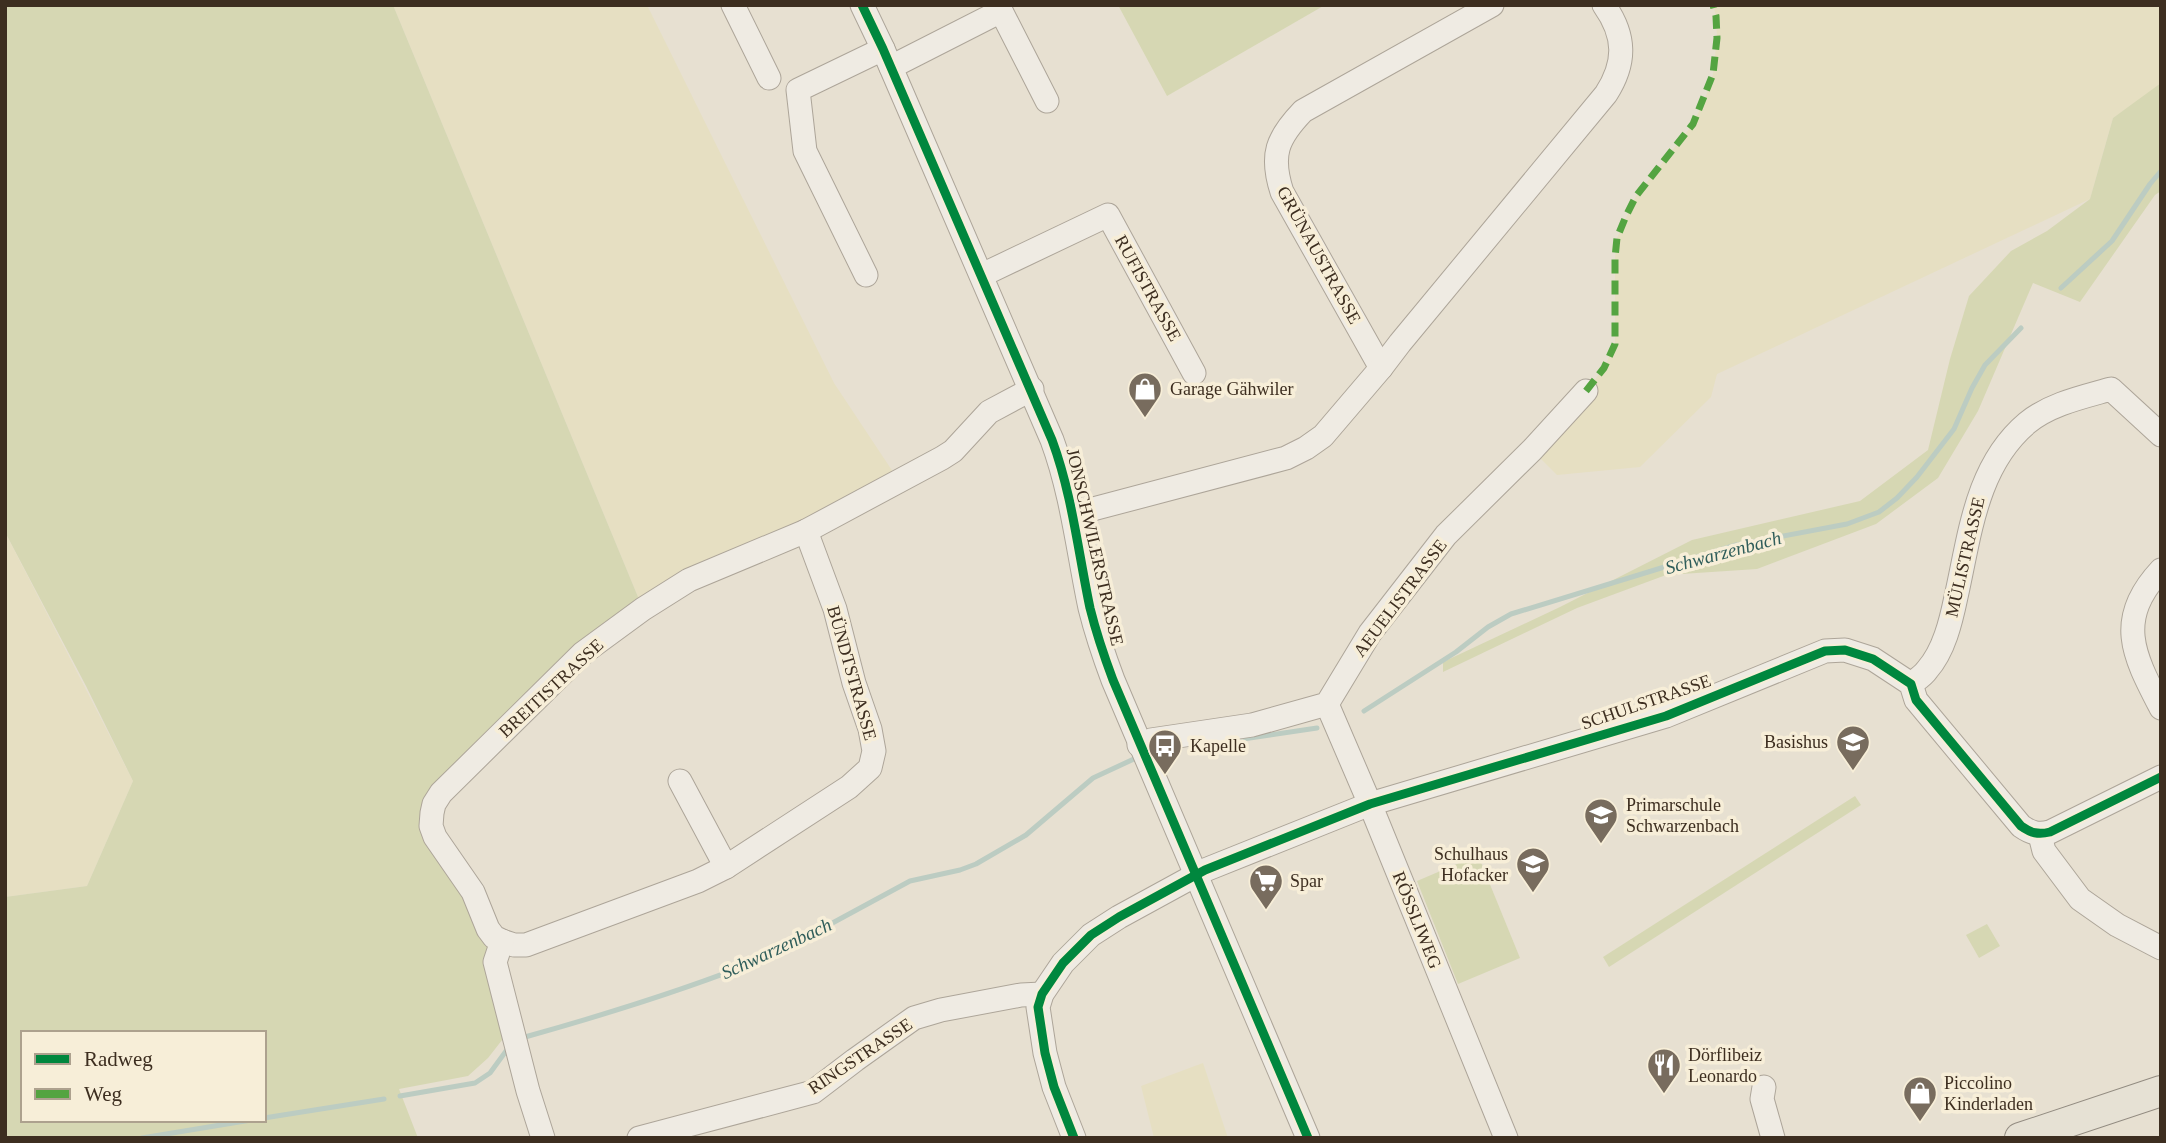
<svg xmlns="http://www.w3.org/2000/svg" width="2166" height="1143" font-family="'Times New Roman',serif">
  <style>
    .farmland { fill: #e6dfc2 }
    .green { fill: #d6d7b3; fill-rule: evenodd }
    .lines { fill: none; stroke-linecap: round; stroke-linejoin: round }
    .stream { stroke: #bcccc2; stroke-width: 5 }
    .minor-casing { stroke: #ada599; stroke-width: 25 }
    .major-casing { stroke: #928b80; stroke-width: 32 }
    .minor { stroke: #efebe3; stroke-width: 23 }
    .major { stroke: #e6e1d4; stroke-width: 30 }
    .quiet { stroke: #54a441; stroke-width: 7; stroke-dasharray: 14 7; stroke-linecap: butt }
    .cycleway-casing { stroke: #f7eed8; stroke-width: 13 }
    .cycleway { stroke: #00873e; stroke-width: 9 }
    .labels { text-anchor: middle; stroke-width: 7; stroke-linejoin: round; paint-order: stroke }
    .street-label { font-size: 18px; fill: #3d2e20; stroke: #f7eed8 }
    .poi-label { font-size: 18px; fill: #3d2e20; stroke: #f7eed8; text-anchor: start }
    .water-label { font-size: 19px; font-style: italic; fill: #2f5d5a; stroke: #f7eed8 }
  </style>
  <rect width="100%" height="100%" fill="#e7e0d1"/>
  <g class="farmland">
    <path d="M393,5H647L834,383L899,481L643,609Z"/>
    <path d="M1713,5H2161V85L2113,118L2090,199L1717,374L1711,397L1640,467L1557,475L1532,450L1586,391L1604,368L1615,344V258L1617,238L1636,196L1693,124L1706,96L1713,74L1717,38L1716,16Z"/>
    <path d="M5,532L133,781L87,886L5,897Z"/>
    <path d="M1203,1063L1228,1138H1154L1141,1086Z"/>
  </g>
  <g class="green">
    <path d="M5,5H393L643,609L432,813L491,949L506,1035L488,1058L468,1076L399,1089L418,1138H5V897L87,886L133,781L86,686L5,532ZM23,1033H264V1120H23Z"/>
    <path d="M1118,5H1325L1167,96Z"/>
    <path d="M2161,83V191L2155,195L2080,302L2033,283L1978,411L1938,478L1876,524L1757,569L1666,575L1577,608L1443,672V662L1560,607L1692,540L1860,501L1928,450L1950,359L1969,296L2011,251L2047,231L2090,199L2113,118Z"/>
    <path d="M1855,796L1861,805L1609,967L1603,957Z"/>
    <path d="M1478,855L1520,958L1458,984L1417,881Z"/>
    <path d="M1987,924L2000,946L1979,958L1966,935Z"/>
  </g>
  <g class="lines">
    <g class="stream">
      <path d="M2061,288L2112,241L2150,184L2161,171"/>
      <path d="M1364,711L1456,652L1488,627L1511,614L1736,545L1847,524L1879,512L1897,498L1917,477L1954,429L1972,388L1985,365L2021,328"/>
      <path d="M1243,739L1317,728"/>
      <path d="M520,1040L525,1037C611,1013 695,987 777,953L910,881L960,870L976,864L1026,835L1093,778L1136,758"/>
      <path d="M400,1096L475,1083L490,1073L509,1047"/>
      <path d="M264,1118L384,1099"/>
      <path d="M142,1138L251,1120"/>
    </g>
    <g class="minor-casing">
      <g id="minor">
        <path d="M733,5L769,78"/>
        <path d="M862,5L883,49L1052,440C1072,494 1078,551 1090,608C1096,632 1104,656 1113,680L1308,1138"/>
        <path d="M998,5L1047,101"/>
        <path d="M891,67L1001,11"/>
        <path d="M866,275L805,151L798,90L883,49"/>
        <path d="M982,275L1108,215L1194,373"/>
        <path d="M1381,368L1282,192C1270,155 1277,138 1303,111L1492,5"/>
        <path d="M1074,514L1286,458L1306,448L1323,436L1381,368L1400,343L1606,94C1626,63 1626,36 1604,5"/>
        <path d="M2161,570C2114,620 2134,656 2161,708"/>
        <path d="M1911,684C1916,680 1923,676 1927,670C1944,651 1951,621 1956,597C1970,535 1976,466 2027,423C2050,404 2083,397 2111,389L2161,435"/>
        <path d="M1327,704L1370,804L1506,1138"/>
        <path d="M1139,745L1151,740L1252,725L1327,704L1370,633L1446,535L1532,450L1586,391"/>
        <path d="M680,781L726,867"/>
        <path d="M2040,835L2044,851L2080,899L2117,925L2161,948"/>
        <path d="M502,941L514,945H526L698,881L726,867L849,787L870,768L874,751L870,729L854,683L835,609L806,531"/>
        <path d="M1764,1087L1762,1099L1773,1138"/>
        <path d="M543,1138L528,1091L495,962L502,941L494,937L488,929L473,892L435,837L431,826L432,813L434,804L441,793L583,653L643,609L689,580L806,531L942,458L953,451L989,412L1032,389"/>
        <path d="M639,1138L813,1092L855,1060L914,1018L941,1010L1021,995L1042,994"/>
        <path d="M1074,1138L1054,1087L1045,1053L1038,1007L1042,994L1063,963L1091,935L1119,917L1205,870L1370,804L1666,716L1825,651L1845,650L1873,659L1911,684L1916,700L2021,826C2031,833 2038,835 2050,832L2161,777"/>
      </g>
    </g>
    <g class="major-casing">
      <path id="major" d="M2020,1138L2161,1091"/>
    </g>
    <use href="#minor" class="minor"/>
    <use href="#major" class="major"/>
    <path class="quiet" d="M1586,391L1604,368L1615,344V258L1617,238L1626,216L1636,196L1693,124L1713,74L1717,38L1716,16L1713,5"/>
    <g class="cycleway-casing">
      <g id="cycleway">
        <path d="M862,5L883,49L1052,440C1072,494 1078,551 1090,608C1096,632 1104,656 1113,680L1308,1138"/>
        <path d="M1074,1138L1054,1087L1045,1053L1038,1007L1042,994L1063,963L1091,935L1119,917L1205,870L1370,804L1666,716L1825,651L1845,650L1873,659L1911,684L1916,700L2021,826C2031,833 2038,835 2050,832L2161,777"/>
      </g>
    </g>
    <use href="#cycleway" class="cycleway"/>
  </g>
  <defs>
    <g id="shop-pin" transform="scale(1.75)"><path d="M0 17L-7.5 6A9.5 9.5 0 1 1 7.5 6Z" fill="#786c5e" stroke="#f7eed8"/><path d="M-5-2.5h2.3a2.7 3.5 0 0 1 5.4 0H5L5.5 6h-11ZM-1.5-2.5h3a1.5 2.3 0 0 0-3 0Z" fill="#fff"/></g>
    <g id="school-pin" transform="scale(1.75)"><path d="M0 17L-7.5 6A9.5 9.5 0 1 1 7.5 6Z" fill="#786c5e" stroke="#f7eed8"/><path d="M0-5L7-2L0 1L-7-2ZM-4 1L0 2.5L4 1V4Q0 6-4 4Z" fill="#fff"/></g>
    <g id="bus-pin" transform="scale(1.75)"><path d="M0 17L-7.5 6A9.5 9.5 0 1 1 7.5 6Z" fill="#786c5e" stroke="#f7eed8"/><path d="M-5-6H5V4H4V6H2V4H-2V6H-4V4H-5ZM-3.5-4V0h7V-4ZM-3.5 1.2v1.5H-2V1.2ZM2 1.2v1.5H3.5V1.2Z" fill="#fff"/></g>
    <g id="supermarket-pin" transform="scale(1.75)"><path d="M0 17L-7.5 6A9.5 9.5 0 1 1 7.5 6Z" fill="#786c5e" stroke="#f7eed8"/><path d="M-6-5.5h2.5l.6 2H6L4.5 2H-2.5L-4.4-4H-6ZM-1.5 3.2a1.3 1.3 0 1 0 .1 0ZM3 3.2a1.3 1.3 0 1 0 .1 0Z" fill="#fff"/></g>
    <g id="restaurant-pin" transform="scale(1.75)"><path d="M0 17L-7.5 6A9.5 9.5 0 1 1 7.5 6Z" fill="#786c5e" stroke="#f7eed8"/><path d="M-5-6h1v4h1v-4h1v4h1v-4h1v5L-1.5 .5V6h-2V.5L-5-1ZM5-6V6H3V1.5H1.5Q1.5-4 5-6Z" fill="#fff"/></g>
  </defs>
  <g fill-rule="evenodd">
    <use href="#shop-pin" x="1145" y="389"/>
    <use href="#school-pin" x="1853" y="742"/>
    <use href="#bus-pin" x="1165" y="746"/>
    <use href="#school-pin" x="1601" y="815"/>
    <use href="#school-pin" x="1533" y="864"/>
    <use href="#supermarket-pin" x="1266" y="881"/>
    <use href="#restaurant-pin" x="1664" y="1065"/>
    <use href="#shop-pin" x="1920" y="1093"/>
  </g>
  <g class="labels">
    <g class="street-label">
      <text transform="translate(1319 255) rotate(61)" y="6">GRÜNAUSTRASSE</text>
      <text transform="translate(1148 288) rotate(61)" y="6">RUFISTRASSE</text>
      <text transform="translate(1095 547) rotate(77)" y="6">JONSCHWILERSTRASSE</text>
      <text transform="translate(1965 557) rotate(-77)" y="6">MÜLISTRASSE</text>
      <text transform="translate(1400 598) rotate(-53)" y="6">AEUELISTRASSE</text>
      <text transform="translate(852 673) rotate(74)" y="6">BÜNDTSTRASSE</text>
      <text transform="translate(551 688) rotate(-43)" y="6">BREITISTRASSE</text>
      <text transform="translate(1646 702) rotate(-19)" y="6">SCHULSTRASSE</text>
      <text transform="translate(1417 920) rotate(68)" y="6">RÖSSLIWEG</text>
      <text transform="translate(860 1056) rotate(-34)" y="6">RINGSTRASSE</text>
    </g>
    <g class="poi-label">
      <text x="1170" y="395">Garage Gähwiler</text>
      <text x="1828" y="748" text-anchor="end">Basishus</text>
      <text x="1190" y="752">Kapelle</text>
      <text x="1626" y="811">Primarschule<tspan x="1626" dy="21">Schwarzenbach</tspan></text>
      <text x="1508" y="860" text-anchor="end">Schulhaus<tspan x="1508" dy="21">Hofacker</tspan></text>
      <text x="1290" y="887">Spar</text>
      <text x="1688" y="1061">Dörflibeiz<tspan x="1688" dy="21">Leonardo</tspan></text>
      <text x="1944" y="1089">Piccolino<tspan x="1944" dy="21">Kinderladen</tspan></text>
    </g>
    <g class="water-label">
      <text transform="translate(1723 552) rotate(-15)" y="7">Schwarzenbach</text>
      <text transform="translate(776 948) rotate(-25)" y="7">Schwarzenbach</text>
    </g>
  </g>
  <rect width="2166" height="1143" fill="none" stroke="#3d2e20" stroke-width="14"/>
  <rect x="21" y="1031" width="245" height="91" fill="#f7eed8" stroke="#ada18e" stroke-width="2"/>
  <rect x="35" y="1054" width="35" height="10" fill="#00873e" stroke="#ada18e" stroke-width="2"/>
  <text x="84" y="1066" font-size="21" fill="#3d2e20">Radweg</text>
  <rect x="35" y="1089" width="35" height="10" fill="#54a441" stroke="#ada18e" stroke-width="2"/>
  <text x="84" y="1101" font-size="21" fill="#3d2e20">Weg</text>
</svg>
